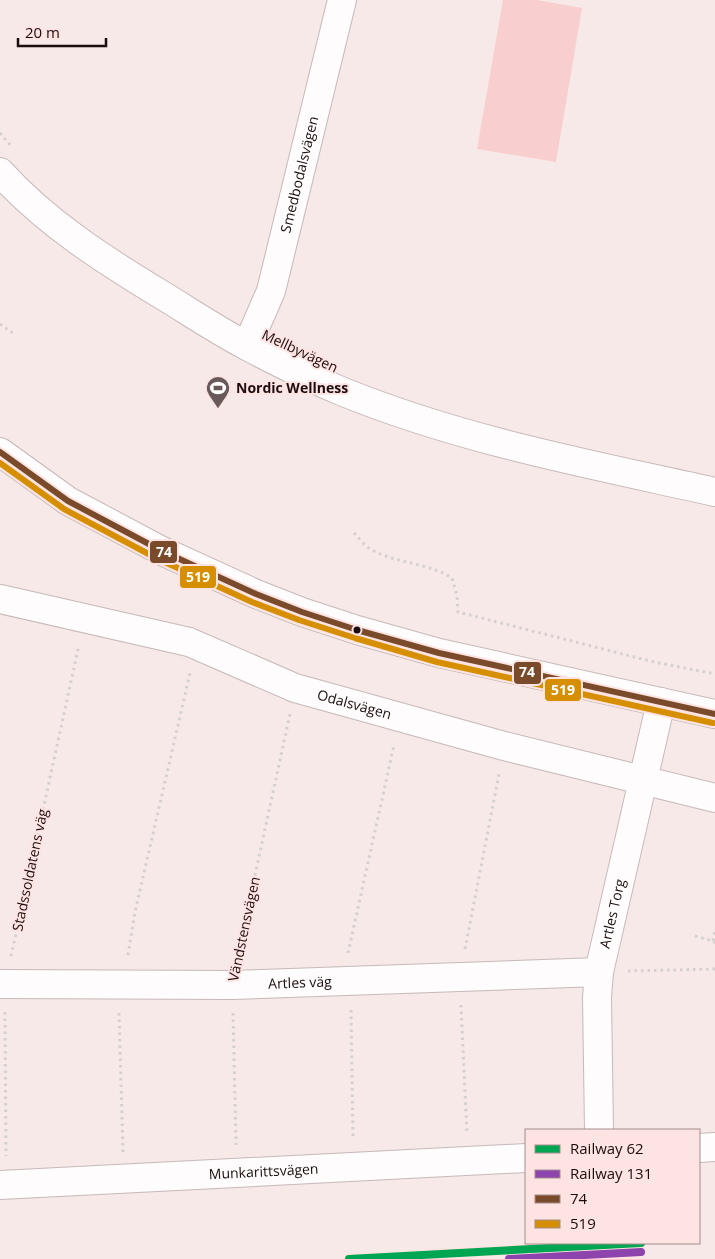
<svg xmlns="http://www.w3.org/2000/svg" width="715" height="1259" font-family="'Open Sans',sans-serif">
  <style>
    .green { fill: #f9cece }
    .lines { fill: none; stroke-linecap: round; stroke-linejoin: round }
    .minor-casing { stroke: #c7b9b9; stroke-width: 30 }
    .major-casing { stroke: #c7b9b9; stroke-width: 30 }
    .path { stroke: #d3d0cf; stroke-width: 3; stroke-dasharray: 2.5 4; stroke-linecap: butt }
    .minor { stroke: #fefcfc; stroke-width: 28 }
    .major { stroke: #fefcfc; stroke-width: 28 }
    .bus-1-casing { stroke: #fde3e2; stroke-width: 10 }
    .bus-2-casing { stroke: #fde3e2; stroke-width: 10 }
    .bus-1 { stroke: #7a4b2a; stroke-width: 6 }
    .bus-2 { stroke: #d68f02; stroke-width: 6 }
    .rail-1-casing { stroke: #fde3e2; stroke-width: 11 }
    .rail-2-casing { stroke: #fde3e2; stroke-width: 11 }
    .rail-1 { stroke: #00a651; stroke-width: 8 }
    .rail-2 { stroke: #8e44ad; stroke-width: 8 }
    .bus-dot { fill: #1b0d0d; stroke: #fde3e2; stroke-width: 2 }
    .labels { text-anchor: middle; stroke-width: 4; stroke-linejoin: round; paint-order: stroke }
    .street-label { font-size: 14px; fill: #1b0d0d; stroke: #fde3e2 }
    .poi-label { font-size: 14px; font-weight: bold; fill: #1b0d0d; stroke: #fde3e2; text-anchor: start }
    .line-badge { stroke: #fde3e2; stroke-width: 2 }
    .badge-label { font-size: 14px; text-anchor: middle; font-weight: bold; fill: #fff }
  </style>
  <rect width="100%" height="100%" fill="#f7e9e8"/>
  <path class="green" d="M503,0H537L582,8L556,162L477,149Z"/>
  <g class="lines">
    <g class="minor-casing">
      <g id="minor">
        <path d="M0,172C45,222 104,260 162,295C190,312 218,331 247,346C277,362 310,378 341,391C461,440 589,464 715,492"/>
        <path id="s1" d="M247,346L271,291L342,0"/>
        <path id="s2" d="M0,599L189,642L295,688L504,746L715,798"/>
        <path id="s3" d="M0,984L232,985L599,972"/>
        <path id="s4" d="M599,1130L597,997L599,972L661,702"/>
        <path d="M699,1148L715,1147"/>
        <path id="s5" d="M0,1185L526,1158"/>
      </g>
    </g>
    <g class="major-casing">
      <path id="major" d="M0,452L68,501L162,551L256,594L302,612L357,630L439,653L715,714"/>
    </g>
    <g class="path">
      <path d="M0,133L11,146"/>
      <path d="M0,324L13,333"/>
      <path d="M354,533C360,539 366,548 374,551C399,564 429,563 452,578L457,596L458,612L654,662L715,674"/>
      <path d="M695,936L713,941L715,943"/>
      <path d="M713,941L715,930"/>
      <path d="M465,949L499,774"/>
      <path d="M348,953L394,745"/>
      <path d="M128,955L135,912L190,673"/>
      <path d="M11,956L79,645"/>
      <path d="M237,958L290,714"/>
      <path d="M628,971L715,969"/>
      <path d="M461,1005L467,1134"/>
      <path d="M351,1010L353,1138"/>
      <path d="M5,1012L6,1156"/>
      <path d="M119,1013L123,1152"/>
      <path d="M233,1013L236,1145"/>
    </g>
    <use href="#minor" class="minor"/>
    <use href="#major" class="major"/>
    <g class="bus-1-casing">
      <path id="bus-1" d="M0,452L68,501L162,551L256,594L302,612L357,630L439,653L715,714"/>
    </g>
    <g class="bus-2-casing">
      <path id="bus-2" d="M0,463L64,509L158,559L252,602L299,620L355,638L437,662L713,723"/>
    </g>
    <use href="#bus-1" class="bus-1"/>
    <use href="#bus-2" class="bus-2"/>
    <g class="rail-1-casing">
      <path id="rail-1" d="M349,1259L641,1243"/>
    </g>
    <g class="rail-2-casing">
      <path id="rail-2" d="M509,1259L641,1252"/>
    </g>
    <use href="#rail-1" class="rail-1"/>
    <use href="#rail-2" class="rail-2"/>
  </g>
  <defs>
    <g id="stadium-pin" transform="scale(1.25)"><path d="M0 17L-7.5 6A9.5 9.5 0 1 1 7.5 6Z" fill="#685a5a" stroke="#fde3e2"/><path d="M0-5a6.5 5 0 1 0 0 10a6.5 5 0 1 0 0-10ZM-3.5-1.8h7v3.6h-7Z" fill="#fff"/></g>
  </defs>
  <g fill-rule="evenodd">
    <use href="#stadium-pin" x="218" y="388"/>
  </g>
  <circle class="bus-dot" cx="357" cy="630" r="4.5"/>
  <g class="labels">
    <g class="street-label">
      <text dy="5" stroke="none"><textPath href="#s1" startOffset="180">Smedbodalsvägen</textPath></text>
      <text transform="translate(300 351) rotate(25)" y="5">Mellbyvägen</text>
      <text dy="5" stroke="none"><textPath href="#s2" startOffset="371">Odalsvägen</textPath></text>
      <text transform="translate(30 870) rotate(-78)" y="5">Stadssoldatens väg</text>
      <text dy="5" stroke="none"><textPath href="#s4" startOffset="218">Artles Torg</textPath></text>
      <text transform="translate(244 929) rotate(-78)" y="5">Vändstensvägen</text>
      <text dy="5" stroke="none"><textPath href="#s3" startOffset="300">Artles väg</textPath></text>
      <text dy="5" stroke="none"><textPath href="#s5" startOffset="264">Munkarittsvägen</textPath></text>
    </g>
    <g class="poi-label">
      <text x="236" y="393">Nordic Wellness</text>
    </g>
  </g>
  <g class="line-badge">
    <rect x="149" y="540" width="29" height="24" rx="5" fill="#7a4b2a"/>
    <rect x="179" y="565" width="38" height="24" rx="5" fill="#d68f02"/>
    <rect x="513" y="661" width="29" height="24" rx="5" fill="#7a4b2a"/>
    <rect x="544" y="678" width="38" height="24" rx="5" fill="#d68f02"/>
  </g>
  <g class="badge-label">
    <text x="164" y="557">74</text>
    <text x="198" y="582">519</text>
    <text x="527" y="677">74</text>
    <text x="563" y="695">519</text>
  </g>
  <rect x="525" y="1129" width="175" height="115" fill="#fde3e2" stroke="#a38d8d"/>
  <rect x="535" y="1145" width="25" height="8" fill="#00a651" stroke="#a38d8d"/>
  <text x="570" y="1154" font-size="15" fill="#1b0d0d">Railway 62</text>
  <rect x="535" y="1170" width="25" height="8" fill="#8e44ad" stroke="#a38d8d"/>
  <text x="570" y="1179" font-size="15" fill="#1b0d0d">Railway 131</text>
  <rect x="535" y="1195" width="25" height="8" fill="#7a4b2a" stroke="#a38d8d"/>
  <text x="570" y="1204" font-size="15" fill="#1b0d0d">74</text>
  <rect x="535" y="1220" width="25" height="8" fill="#d68f02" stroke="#a38d8d"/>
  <text x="570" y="1229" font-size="15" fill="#1b0d0d">519</text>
  <path d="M18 38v8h88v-8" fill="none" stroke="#1b0d0d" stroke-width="2.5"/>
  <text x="25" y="38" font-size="15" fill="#1b0d0d" stroke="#fde3e2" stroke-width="4" paint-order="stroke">20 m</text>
</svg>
